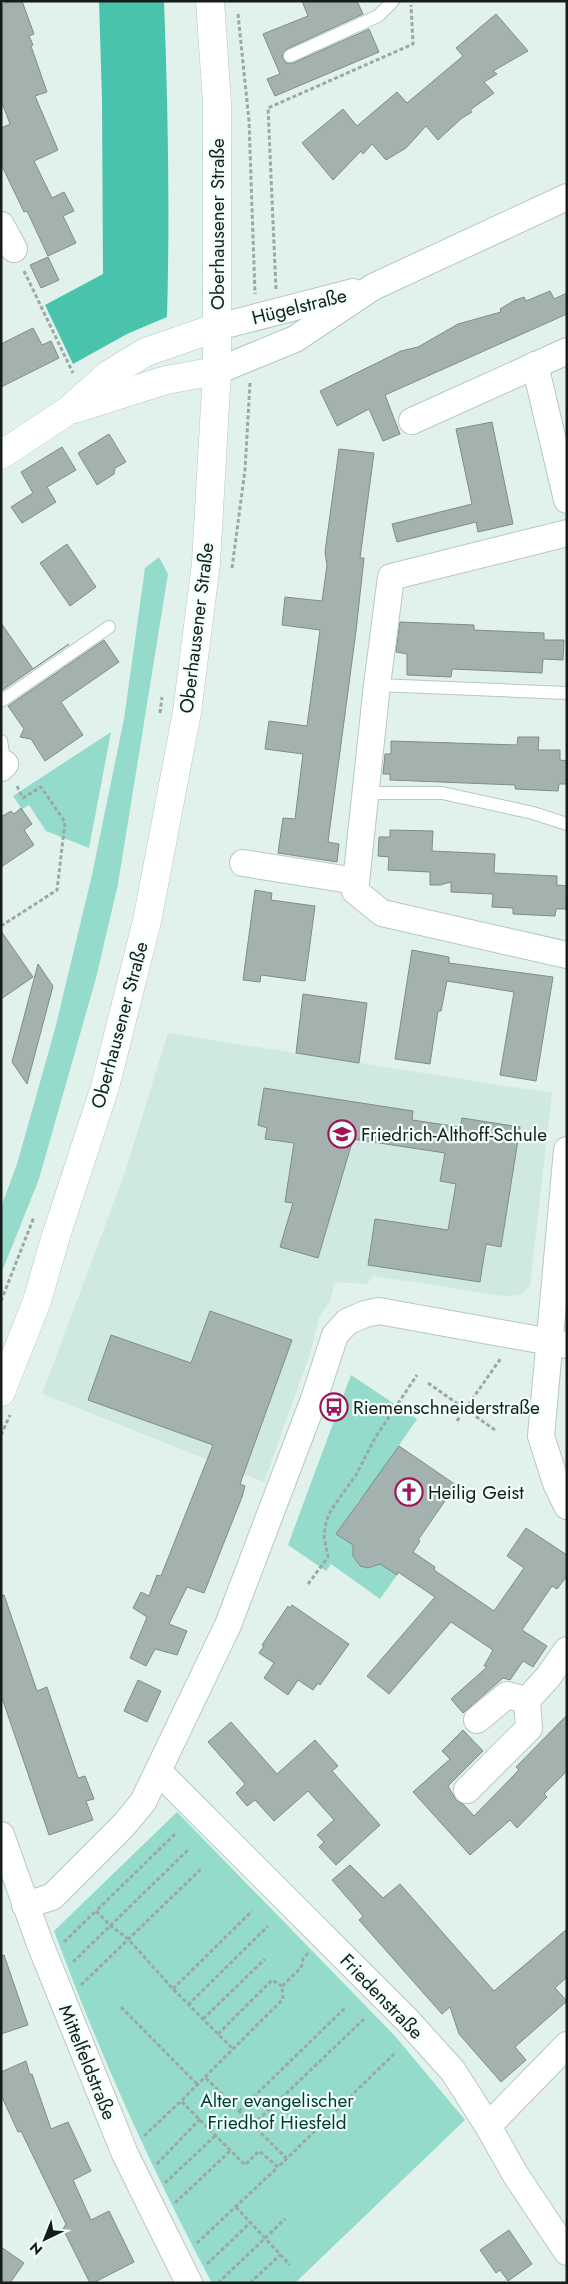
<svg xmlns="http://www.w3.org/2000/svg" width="568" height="2284" font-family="Jost,sans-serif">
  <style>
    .built { fill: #cfe9e2 }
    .green { fill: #94dbcb }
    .forest { fill: #4ac3ad }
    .building { fill: #a3b2af; stroke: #7e8d89 }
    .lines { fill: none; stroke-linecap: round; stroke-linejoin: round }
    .lane-casing { stroke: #b7c7c2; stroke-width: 14 }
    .street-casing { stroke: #b7c7c2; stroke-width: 28 }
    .secondary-casing { stroke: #b7c7c2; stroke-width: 29 }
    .path { stroke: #9ba8a4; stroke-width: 3; stroke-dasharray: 4 2.5; stroke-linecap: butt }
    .lane { stroke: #fff; stroke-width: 12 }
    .street { stroke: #fff; stroke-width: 26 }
    .secondary { stroke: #fff; stroke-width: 28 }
    .labels { text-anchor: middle; stroke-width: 4.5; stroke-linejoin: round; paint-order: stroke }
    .street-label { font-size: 19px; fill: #161c1a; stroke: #effffb }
    .poi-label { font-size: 19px; fill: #161c1a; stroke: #effffb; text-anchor: start }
    .park-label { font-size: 19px; fill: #013b32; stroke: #effffb }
  </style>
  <rect width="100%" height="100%" fill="#e1f2ed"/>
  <path class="built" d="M168,1033L552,1093L530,1286L520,1295L504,1296L373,1276L367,1284L335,1282L330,1301L319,1317L310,1354L264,1482L42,1394L124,1175Z"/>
  <g class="green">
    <path d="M159,557L168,574L118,884L96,978L39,1179L1,1274V1207L17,1164L55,1029L92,875L124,719L145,568Z"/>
    <path d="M111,732L89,848L46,831L29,805L22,809L13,796Z"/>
    <path d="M351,1375L417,1419L361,1501L359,1500L337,1534L355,1546L353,1556L360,1566L369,1568L378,1562L397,1575L380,1599L331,1564L326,1571L288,1545Z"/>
    <path d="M177,1812L395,2036L465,2120L295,2283H212C151,2169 99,2052 54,1931Z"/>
  </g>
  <path class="forest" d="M99,1H164C168,106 170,211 167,317L127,334L73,364L45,305L103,274L102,100Z"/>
  <g class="building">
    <path d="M11,1H22L34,34L29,36L33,45L31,46L47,92L35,96L58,150L34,161L52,198L64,192L74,211L63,216L76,243L48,256L27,211L24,212L1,164V128L10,124L1,100V5Z"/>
    <path d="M302,1H357L363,14L287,49L282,56L286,63H293L369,29L379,52L275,96L267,79L280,74L263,34L308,16Z"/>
    <path d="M496,14L528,51L493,71L497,74L484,82L494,93L470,110L472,112L462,118L438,140L426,126L406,148L386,160L372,144L363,154L361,151L333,180L302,143L343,109L357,126L397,92L407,103L463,56L456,48Z"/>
    <path d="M48,257L59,280L41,288L30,265Z"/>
    <path d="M550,291L554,299L567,293V314L385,395L400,434L383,441L369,409L337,426L320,391L401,351L418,347L458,324L501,312L500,309L515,300L524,297L526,301Z"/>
    <path d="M33,328L42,345L51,341L59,358L1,387V344Z"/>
    <path d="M492,422L513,524L478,532L476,522L397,542L392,524L472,504L456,429Z"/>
    <path d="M109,434L126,462L115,468L114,474L97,485L78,453Z"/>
    <path d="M62,447L76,470L47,487L56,502L22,523L11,507L33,493L21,472Z"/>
    <path d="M339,449L374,453L360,558H364L356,631L328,842L339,844L337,862L278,853L283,818L295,819L303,754L265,749L269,721L307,726L320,630L282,625L285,597L322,601L327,565L325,552Z"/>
    <path d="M67,544L96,587L70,606L40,563Z"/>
    <path d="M400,622L474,625V630L544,633V640H564L563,660L543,659L542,673L452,669L451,677L407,675V654L396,652Z"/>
    <path d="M1,623L33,669L69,644L1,691Z"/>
    <path d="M104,640L119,662L61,702L83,735L45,761L31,739L20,737L24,729L8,706Z"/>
    <path d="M518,737H539L538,750H560V760L567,761V784H559L558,791L515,789V785L390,780V774H383L385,754H391V741L517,745Z"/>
    <path d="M21,808L32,824L24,830L34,845L1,867V817L11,811L14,814Z"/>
    <path d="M390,830L433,831L432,851L495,854L494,873L557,876V885L567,886L566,909H556L555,916L513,914V908L492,907L493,894L451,892V882L440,885H430V872L388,870L389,857L378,856L379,837H390Z"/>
    <path d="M255,890L272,893L271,900L315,906L305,981L261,975L260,982L243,980Z"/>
    <path d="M1,931L33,977L1,999Z"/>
    <path d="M412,950L449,957V963L553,977L536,1081L500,1075L514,992L447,981L441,1011H438L430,1064L395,1059Z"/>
    <path d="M38,964L53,986L27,1084L12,1062Z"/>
    <path d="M303,994L367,1003L359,1063L296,1053Z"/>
    <path d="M264,1088L413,1111L412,1120L460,1127L462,1118L520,1127L501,1247L486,1244L480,1282L368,1265L375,1219L448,1230L456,1184L440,1181L445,1153L353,1139L318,1258L280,1247L293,1203L285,1202L294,1143L265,1139L267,1128L258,1125Z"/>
    <path d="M210,1311L292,1340L240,1484L245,1486L242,1497L204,1593L187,1587L169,1624L187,1631L177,1655L155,1649L146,1666L130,1658L147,1617L133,1608L141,1592L149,1596L157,1575L161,1576L213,1445L88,1400L111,1335L191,1363Z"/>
    <path d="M399,1446L456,1485L418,1540L420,1541L413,1552L435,1567L434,1570L494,1611L524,1568L507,1556L526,1528L567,1555V1576L557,1589L552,1586L522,1630L547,1646L533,1667L523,1661L510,1680L503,1678L463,1713L451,1699L487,1667L484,1666L493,1650L451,1622L389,1694L367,1676L435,1597L398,1572L397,1575L380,1564L368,1568L360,1566L353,1556V1545L336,1534Z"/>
    <path d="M1,1595H4L37,1691L47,1687L78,1778L85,1776L94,1799L86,1801L93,1820L49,1835L1,1695Z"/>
    <path d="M292,1605L349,1644L320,1685L318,1683L313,1690L298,1680L288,1695L264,1678L274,1663L259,1653L264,1646L262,1645L288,1606L290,1608Z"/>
    <path d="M138,1680L161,1691L147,1722L124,1711Z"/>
    <path d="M567,1715V1771L544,1794L547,1797L517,1828L510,1820L470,1855L413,1792L450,1759L442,1751L463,1730L483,1751L448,1786L456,1800L464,1805L474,1816L519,1770L516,1767Z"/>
    <path d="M231,1722L277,1774L315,1740L338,1766L332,1771L380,1825L336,1865L319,1847L324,1842L317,1835L334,1820L308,1791L274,1821L255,1800L247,1806L236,1793L245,1784L208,1742Z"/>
    <path d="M350,1865L383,1898L400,1884L494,1991L567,1929V1977L555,1988L567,2001L515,2047L526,2060L501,2082L459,2034L450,2007L442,2014L359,1920L363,1916L332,1880Z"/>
    <path d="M4,1955L28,2025L1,2034V1956Z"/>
    <path d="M26,2061L30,2075L32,2074L51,2129L68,2122L91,2171L73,2180L91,2220L109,2211L134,2262L93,2283H90L63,2229L66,2224L21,2131L18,2132L1,2095V2072Z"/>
    <path d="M509,2230L532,2264L508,2281L500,2270L496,2273L480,2250Z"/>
    <path d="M1,2247L24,2263L10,2283H1Z"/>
  </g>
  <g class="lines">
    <g class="lane-casing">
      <g id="lane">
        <path d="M290,56L378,16L393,1"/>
        <path d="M377,685L567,693"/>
        <path d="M1,701L109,627"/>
        <path d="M1,741L5,764"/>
        <path d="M366,793H442L533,813L567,824"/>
      </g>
    </g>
    <g class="street-casing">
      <g id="street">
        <path d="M1,225L14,249"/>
        <path d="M218,327L353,292"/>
        <path d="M535,365L567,500"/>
        <path d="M217,371L295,339L373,287L567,197"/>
        <path d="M412,421L567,351"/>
        <path d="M567,533L391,577L377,685L355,891L382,913L567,955"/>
        <path d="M1,768L5,764"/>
        <path d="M243,863L356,881"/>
        <path d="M567,1150L541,1436L556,1483L567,1506"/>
        <path d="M477,1720L507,1695L527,1700L548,1677L567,1650"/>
        <path d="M158,1771L407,2020L453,2071L488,2126L515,2174L567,2252"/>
        <path d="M467,1790L529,1728L527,1700"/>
        <path d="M1,1835L40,1944L125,2154L189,2283"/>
        <path d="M25,1905L52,1897L123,1826L143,1802L228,1625L314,1399L335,1335L347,1322L365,1314L379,1311L567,1345"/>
        <path d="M488,2126L567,2045"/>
      </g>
    </g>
    <g class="secondary-casing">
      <g id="secondary">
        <path d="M75,409L166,380L217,371"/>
        <path d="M1,455L69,410L108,375L146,352L218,327"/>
        <path d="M1,1392L37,1301L55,1239L105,1087L147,921L187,712L206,563L217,371V103L210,1"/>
      </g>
    </g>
    <g class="path">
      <path d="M238,14L249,121L255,294"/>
      <path d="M24,271L73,373"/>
      <path d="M276,289L268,108L413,44L411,5"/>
      <path d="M232,568L245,470L250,383"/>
      <path d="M160,713L162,697"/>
      <path d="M1,926L57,890L65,822L41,787L23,798L16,784"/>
      <path d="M1,1301L34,1217"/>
      <path d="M428,1383L495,1430"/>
      <path d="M457,1421L501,1358"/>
      <path d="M1,1435L10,1415"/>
      <path d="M308,1584L328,1557L324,1536L326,1522L331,1510L356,1475L375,1438L417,1375"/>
      <path d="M175,1834L96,1911L111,1926L128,1939L173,1989L233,2049"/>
      <path d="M64,1942L96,1911"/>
      <path d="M308,1953L303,1959L301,1968L282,1986L283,1999L181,2101L245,2165L259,2151L278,2167L394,2054"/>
      <path d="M73,1962L189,1849"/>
      <path d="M81,1985L202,1868"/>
      <path d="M173,1989L252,1911"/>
      <path d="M188,2005L268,1926"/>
      <path d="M121,2007L198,2085"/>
      <path d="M203,2019L265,1959"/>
      <path d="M218,2034L272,1980L282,1986"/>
      <path d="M206,2078L286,2158"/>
      <path d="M239,2111L345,2008"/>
      <path d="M253,2125L364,2019"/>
      <path d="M144,2136L181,2101"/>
      <path d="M157,2164L200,2119"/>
      <path d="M165,2183L216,2135"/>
      <path d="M175,2203L231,2150"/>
      <path d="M236,2207L290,2265"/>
      <path d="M197,2243L278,2167"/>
      <path d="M207,2264L250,2223"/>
      <path d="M218,2283L285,2219"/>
      <path d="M250,2283L280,2255"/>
    </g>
    <use href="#lane" class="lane"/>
    <use href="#street" class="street"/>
    <use href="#secondary" class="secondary"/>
  </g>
  <defs>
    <g id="school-ring" transform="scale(1.4375)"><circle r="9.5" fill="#effffb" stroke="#a21359" stroke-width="1.5"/><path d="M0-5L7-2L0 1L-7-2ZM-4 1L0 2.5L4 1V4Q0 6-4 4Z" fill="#a21359"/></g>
    <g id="bus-ring" transform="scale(1.4375)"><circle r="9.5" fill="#effffb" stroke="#a21359" stroke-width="1.5"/><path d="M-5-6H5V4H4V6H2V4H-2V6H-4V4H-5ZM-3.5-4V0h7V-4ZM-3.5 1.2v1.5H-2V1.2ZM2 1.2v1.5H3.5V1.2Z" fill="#a21359"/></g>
    <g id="church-ring" transform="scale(1.4375)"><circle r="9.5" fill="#effffb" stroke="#a21359" stroke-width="1.5"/><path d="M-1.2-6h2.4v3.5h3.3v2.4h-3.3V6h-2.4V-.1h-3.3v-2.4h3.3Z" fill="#a21359"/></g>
  </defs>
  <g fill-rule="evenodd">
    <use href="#school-ring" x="342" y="1134"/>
    <use href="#bus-ring" x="334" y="1407"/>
    <use href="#church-ring" x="409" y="1492"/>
  </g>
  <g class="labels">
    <g class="street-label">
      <text transform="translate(217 224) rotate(-90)" y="7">Oberhausener Straße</text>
      <text transform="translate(299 306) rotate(-14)" y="7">Hügelstraße</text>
      <text transform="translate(196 628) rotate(-83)" y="7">Oberhausener Straße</text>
      <text transform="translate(119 1025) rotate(-75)" y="7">Oberhausener Straße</text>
      <text transform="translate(382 1996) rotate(46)" y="7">Friedenstraße</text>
      <text transform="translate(88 2062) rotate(68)" y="7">Mittelfeldstraße</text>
    </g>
    <g class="poi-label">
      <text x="361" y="1141">Friedrich-Althoff-Schule</text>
      <text x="353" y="1414">Riemenschneiderstraße</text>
      <text x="428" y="1499">Heilig Geist</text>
    </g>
    <g class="park-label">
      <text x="277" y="2107">Alter evangelischer<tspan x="277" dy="22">Friedhof Hiesfeld</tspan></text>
    </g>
  </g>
  <rect width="568" height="2284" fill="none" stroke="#161c1a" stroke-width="5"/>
  <g transform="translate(45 2239) rotate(223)" stroke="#effffb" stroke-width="4" paint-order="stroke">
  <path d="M0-4L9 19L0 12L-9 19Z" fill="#161c1a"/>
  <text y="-8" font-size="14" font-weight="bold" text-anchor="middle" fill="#161c1a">N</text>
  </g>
</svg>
